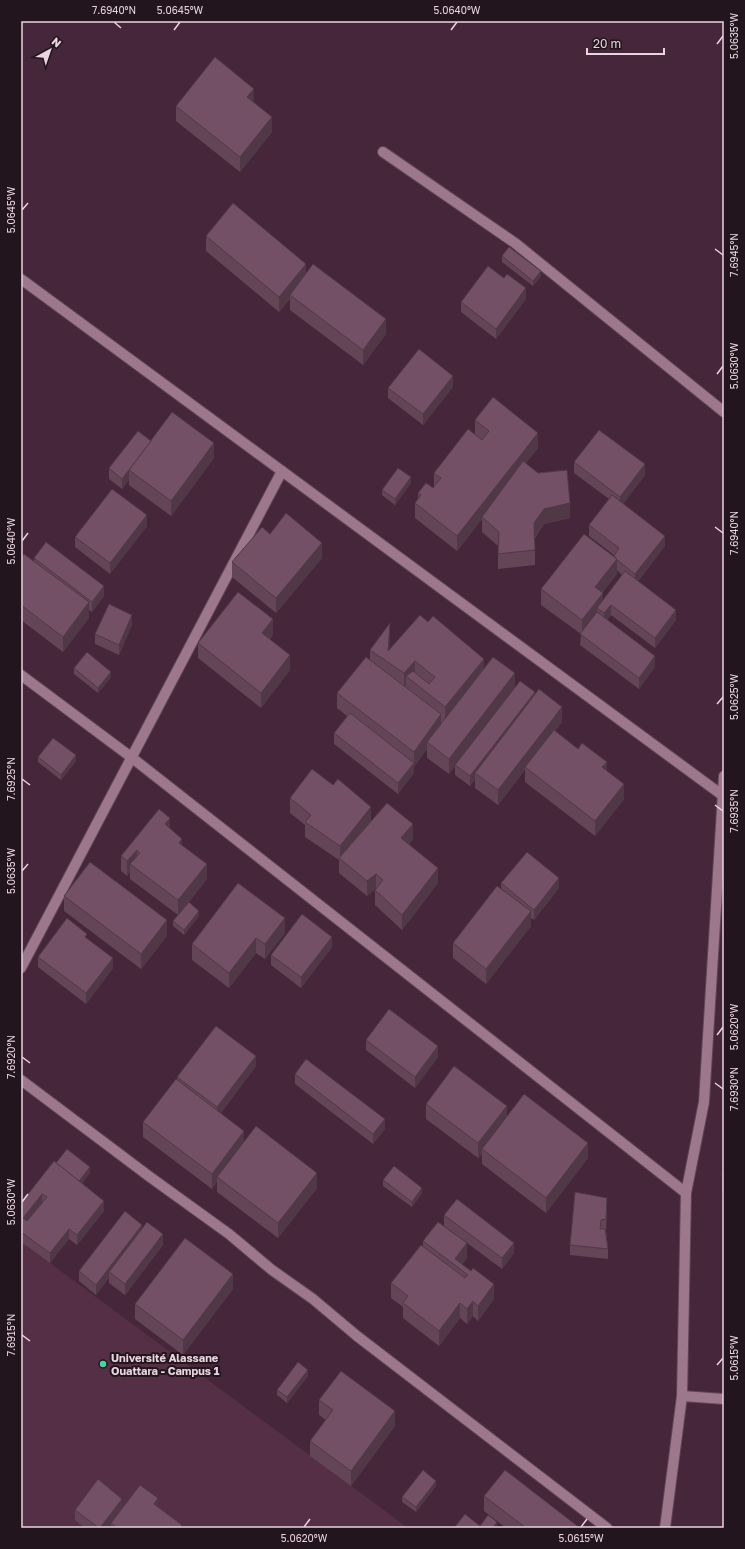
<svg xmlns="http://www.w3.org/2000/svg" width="745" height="1549" font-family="'Golos Text',sans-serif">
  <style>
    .built { fill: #552f46 }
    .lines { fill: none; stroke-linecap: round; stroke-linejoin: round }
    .minor-casing { stroke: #604556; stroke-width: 12 }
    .minor { stroke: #9d788d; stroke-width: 10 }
    .wall { fill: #634557; fill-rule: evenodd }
    .shaded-wall { fill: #503847 }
    .building { fill: #735065; stroke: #503847; fill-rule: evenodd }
    .ticks { fill: none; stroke: #e9d4e0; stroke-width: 1.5 }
    .poi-dot { fill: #49d49d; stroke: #23151d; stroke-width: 1.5 }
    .labels { text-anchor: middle; stroke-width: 4; stroke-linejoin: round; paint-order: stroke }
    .poi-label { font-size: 11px; font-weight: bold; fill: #e9d4e0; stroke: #23151d; text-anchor: start }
    .neatline { fill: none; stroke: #e9d4e0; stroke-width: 1.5 }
    .ticks-label { font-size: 10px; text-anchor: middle; fill: #e9d4e0 }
  </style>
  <rect width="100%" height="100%" fill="#45263a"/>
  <path class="built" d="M21,1242L50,1263L408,1528H21Z"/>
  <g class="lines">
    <g class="minor-casing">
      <g id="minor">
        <path d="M383,152L515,243L724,412"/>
        <path d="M21,279L722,795"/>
        <path d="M21,675L131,757L686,1193"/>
        <path d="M21,968L282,471"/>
        <path d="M21,1080L150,1177L229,1234L272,1270L313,1299L357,1336L607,1528"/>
        <path d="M682,1396L724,1399"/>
        <path d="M665,1528L682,1396L686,1193L704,1102L724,776"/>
      </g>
    </g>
    <use href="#minor" class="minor"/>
  </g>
  <g class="wall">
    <path d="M176,106L272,132L240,172L176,121Z"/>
    <path d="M206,236L306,273L386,334L363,365L290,310V299L279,312L206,251Z"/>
    <path d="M502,256L541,276L533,286L502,262Z"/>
    <path d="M504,278L526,299L496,339L461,312V302Z"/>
    <path d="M453,387L423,425L388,398V388Z"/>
    <path d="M475,420L538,448L526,463L570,518L544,524L535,538V565L498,569V546L482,532V519L457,551L415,518V503L418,498V493L433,488L434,486V473L475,434Z"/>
    <path d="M151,441L214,458L171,516L129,485V480L122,489L109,479V468Z"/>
    <path d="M574,462L645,475L623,504L665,546L638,581L676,620L655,648L611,615L607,620L655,667L639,689L580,645L581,634L541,605V589L614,556V555L589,536V525L609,499L574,473ZM617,570L622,575L603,600L602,593L617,574Z"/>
    <path d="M411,483L395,505L382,495V490Z"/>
    <path d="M147,526L110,574L75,547V537Z"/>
    <path d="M21,558L34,562V558L104,596L92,612L89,610V618L63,652L21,620Z"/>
    <path d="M322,558L276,613L232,577V562Z"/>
    <path d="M132,625L119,655L95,644V634Z"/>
    <path d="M273,634L270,639L290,670L261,708L198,658V643Z"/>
    <path d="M390,638L389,650L484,668L515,688L535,695L562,722L555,731L607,771L624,799L595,836L525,782V770L498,805L475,788V780L470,786L455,775V766L449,774L427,758V749L414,767V773L398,794L334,744V733L347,716L337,708V693L370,660V650Z"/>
    <path d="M74,668L111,677L98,693L74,674Z"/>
    <path d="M38,757L76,761L61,780L38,762Z"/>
    <path d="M290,798L371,821L413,839L409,844L438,883L402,930L375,905V890L376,889L367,896L339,873V860L305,837V825L290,813Z"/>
    <path d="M170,829L207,879L184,908L199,916L184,935L173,926V921L178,915L130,879V872L127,876L121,871V856Z"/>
    <path d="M501,883L559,888L534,920L531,918V926L486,984L453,958V943L501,888Z"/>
    <path d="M64,896L167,936L141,969L64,911Z"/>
    <path d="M285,933L265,959L256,953L229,988L192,960V944Z"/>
    <path d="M87,938L113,968L86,1004L38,967V957Z"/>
    <path d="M332,947L301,988L271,965V955Z"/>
    <path d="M366,1040L438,1057L415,1088L366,1050Z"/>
    <path d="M256,1066L221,1113L244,1141L317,1188L278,1238L217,1192V1182L212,1189L143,1137V1122L177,1080V1077Z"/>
    <path d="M295,1074L385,1129L373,1144L295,1084Z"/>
    <path d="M426,1104L507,1116L588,1158L546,1213L482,1164V1154L478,1158L426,1119Z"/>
    <path d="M724,1151V1191H722V1176Z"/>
    <path d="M56,1163L90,1173L82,1183L104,1211L77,1245L69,1239L50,1263L21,1242V1203Z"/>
    <path d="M383,1180L422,1193L412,1207L383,1186Z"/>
    <path d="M607,1208L606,1230L608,1249V1259L570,1255V1245Z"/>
    <path d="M444,1215L514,1253L502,1269L444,1226Z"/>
    <path d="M142,1229L163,1245L125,1295L109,1283V1278L96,1295L79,1281V1271Z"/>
    <path d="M423,1241L467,1258L462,1264L494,1299L478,1321L473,1316L467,1324L460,1318L439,1346L403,1318V1307L391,1298V1283L423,1247Z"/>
    <path d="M233,1289L183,1355L135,1319V1304Z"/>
    <path d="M308,1376L287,1403L277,1395V1390Z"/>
    <path d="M319,1400L395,1426L351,1486L310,1456V1441L326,1420L319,1415Z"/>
    <path d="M436,1486L416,1512L402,1502V1497Z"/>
    <path d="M484,1496L580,1528H506L484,1511Z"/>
    <path d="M158,1507L182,1528H111V1524L108,1528H85L75,1520V1510Z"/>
  </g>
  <g class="shaded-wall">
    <path d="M254,89V104L247,97Z"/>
    <path d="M272,117V132L240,172V157Z"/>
    <path d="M306,264V279L290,295V299L279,312V297Z"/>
    <path d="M541,271V276L533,286V281Z"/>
    <path d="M526,288V299L496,339V329Z"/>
    <path d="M386,319V334L363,365V350Z"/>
    <path d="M453,376V387L423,425V414Z"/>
    <path d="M538,433V448L483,518L482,517V519L457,551V536Z"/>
    <path d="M151,441L129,470V480L122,489V479Z"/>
    <path d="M214,443V458L171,516V501Z"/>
    <path d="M645,464V475L620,508V497Z"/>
    <path d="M411,477V483L395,505V499Z"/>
    <path d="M570,503V518L544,524L534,538V523L544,509Z"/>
    <path d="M147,515V526L110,574V563Z"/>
    <path d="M665,536V546L635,584V574Z"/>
    <path d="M322,543V558L276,613V598Z"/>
    <path d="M617,559V574L595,602V587Z"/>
    <path d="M104,586V596L92,612V602Z"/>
    <path d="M603,593V608H597V616L582,635V620Z"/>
    <path d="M89,602V618L63,652V637Z"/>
    <path d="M611,605V615L604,623V613Z"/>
    <path d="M676,610V620L655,648V638Z"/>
    <path d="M132,615V625L119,655V645Z"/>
    <path d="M273,619V634L262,648V633Z"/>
    <path d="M390,623V638L388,663V651Z"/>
    <path d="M290,655V670L261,708V693Z"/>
    <path d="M655,656V667L639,689V678Z"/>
    <path d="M484,659V674L445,722V707Z"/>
    <path d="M415,661V676H406V685L404,688V673Z"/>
    <path d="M111,672V677L98,693V688Z"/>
    <path d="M515,673V688L455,765V766L449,774V759Z"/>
    <path d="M535,692V703L475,773V780L470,786V776Z"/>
    <path d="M562,707V722L526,768L525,767V770L498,805V790Z"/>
    <path d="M441,714V729L427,742V749L414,767V773L398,794V783L414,763V752Z"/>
    <path d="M76,755V761L61,780V775Z"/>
    <path d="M607,762V777L602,767Z"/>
    <path d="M624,784V799L595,836V821Z"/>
    <path d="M371,807V823L340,860V846Z"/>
    <path d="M170,818V833L165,824Z"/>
    <path d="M413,824V839L401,853V838Z"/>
    <path d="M182,839V854L179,843Z"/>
    <path d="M137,850V865L130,864V872L127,876V861Z"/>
    <path d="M207,864V879L178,915V900Z"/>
    <path d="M438,868V883L402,930V915Z"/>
    <path d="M376,874V889L367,896V881Z"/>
    <path d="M559,878V888L534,920V910Z"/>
    <path d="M199,911V916L184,935V930Z"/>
    <path d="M531,911V926L486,984V969Z"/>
    <path d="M285,918V933L265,959V944Z"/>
    <path d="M167,920V936L141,969V954Z"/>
    <path d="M332,937V947L301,988V977Z"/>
    <path d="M256,938V953L229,988V973Z"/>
    <path d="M113,958V968L86,1004V993Z"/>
    <path d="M438,1046V1057L415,1088V1077Z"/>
    <path d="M256,1056V1066L217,1118V1107Z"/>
    <path d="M507,1106V1121L482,1149V1154L478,1158V1143Z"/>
    <path d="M385,1119V1129L373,1144V1134Z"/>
    <path d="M244,1131V1146L217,1177V1182L212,1189V1174Z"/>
    <path d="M588,1143V1158L546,1213V1198Z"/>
    <path d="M90,1167V1173L77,1190V1184Z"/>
    <path d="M317,1173V1188L278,1238V1223Z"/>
    <path d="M422,1188V1193L412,1207V1202Z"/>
    <path d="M42,1194V1204L23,1229V1218Z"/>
    <path d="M607,1198V1208L606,1230V1219Z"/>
    <path d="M104,1201V1211L77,1245V1235Z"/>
    <path d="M142,1225V1235L109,1272V1278L96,1295V1285Z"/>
    <path d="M69,1229V1239L50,1263V1253Z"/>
    <path d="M163,1234V1245L125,1295V1284Z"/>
    <path d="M467,1243V1258L459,1269L455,1259Z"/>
    <path d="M514,1243V1253L502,1269V1258Z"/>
    <path d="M233,1274V1289L183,1355V1340Z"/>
    <path d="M494,1284V1299L478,1321V1306Z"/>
    <path d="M473,1301V1316L467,1324V1309Z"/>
    <path d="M460,1303V1318L439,1346V1331Z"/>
    <path d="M308,1370V1376L287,1403V1397Z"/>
    <path d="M395,1411V1426L351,1486V1471Z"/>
    <path d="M436,1481V1486L416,1512V1507Z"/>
    <path d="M158,1498V1509L154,1504Z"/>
    <path d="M122,1499V1509L108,1528H100Z"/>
    <path d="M497,1522V1528H493Z"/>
  </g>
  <g class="building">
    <path d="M215,57L254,89L247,97L272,117L240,157L176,106Z"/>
    <path d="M233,203L306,264L279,297L206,236Z"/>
    <path d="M509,247L541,271L533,281L502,256Z"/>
    <path d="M313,264L386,319L363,350L290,295Z"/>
    <path d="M488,266L504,278L507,274L526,288L496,329L461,302Z"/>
    <path d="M419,349L453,376L423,414L388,388Z"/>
    <path d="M493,397L538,433L457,536L415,503L421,495L418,493L426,483L433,488L441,478L434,473L468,429L482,440L489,431L475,420Z"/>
    <path d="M172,412L214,443L171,501L129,470Z"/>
    <path d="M599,430L645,464L620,497L574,462Z"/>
    <path d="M138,431L151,441L122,479L109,468Z"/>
    <path d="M523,461L538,473L567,470L570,503L544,509L534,523L535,550L498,554L499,532L482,517Z"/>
    <path d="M398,468L411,477L395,499L382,490Z"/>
    <path d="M112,489L147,515L110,563L75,537Z"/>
    <path d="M612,495L665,536L635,574L616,559H617L614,556L619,548L589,525Z"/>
    <path d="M286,513L322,543L276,598L232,562L262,527L270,534Z"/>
    <path d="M584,534L617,559L595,587L603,593L582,620L541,589Z"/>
    <path d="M46,542L104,586L92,602L34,558Z"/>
    <path d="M24,554L89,602L63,637L21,605V558Z"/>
    <path d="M625,571L676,610L655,638L611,605L604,613L597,608Z"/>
    <path d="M238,592L273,619L262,633L290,655L261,693L198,643Z"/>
    <path d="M109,604L132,615L119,645L95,634Z"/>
    <path d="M597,612L655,656L639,678L580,634Z"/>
    <path d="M420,615L428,622L433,616L484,659L445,707L406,676L413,671L429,684L435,677L415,661L404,673L370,650L390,623L388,651Z"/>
    <path d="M87,652L111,672L98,688L74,668Z"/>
    <path d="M366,657L441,714L414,752L337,693Z"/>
    <path d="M493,657L515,673L449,759L427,742Z"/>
    <path d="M520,681L535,692L470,776L455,765Z"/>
    <path d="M539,689L562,707L498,790L475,773Z"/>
    <path d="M350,713L414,763L398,783L334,733Z"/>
    <path d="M554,730L578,749L582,743L607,762L602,767L624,784L595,821L525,767Z"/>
    <path d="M53,738L76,755L61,775L38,757Z"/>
    <path d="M312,769L333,785L338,779L371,807L340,846L305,822L311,815L290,798Z"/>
    <path d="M387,803L413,824L401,838L438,868L402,915L375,890L383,880L376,874L367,881L339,858Z"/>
    <path d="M159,809L170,818L165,824L182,839L179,843L207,864L178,900L130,864L140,853L137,850L127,861L121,856Z"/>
    <path d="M527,852L559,878L534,910L501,883Z"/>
    <path d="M90,862L167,920L141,954L64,896Z"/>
    <path d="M238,883L285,918L265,944L256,938L229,973L192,944Z"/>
    <path d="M497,886L531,911L486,969L453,943Z"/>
    <path d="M189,902L199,911L184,930L173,921Z"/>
    <path d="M302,914L332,937L301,977L271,955Z"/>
    <path d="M67,918L87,934L85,937L113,958L86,993L38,957Z"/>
    <path d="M389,1009L438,1046L415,1077L366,1040Z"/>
    <path d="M216,1026L256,1056L217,1107L177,1077Z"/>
    <path d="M306,1059L385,1119L373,1134L295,1074Z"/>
    <path d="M454,1066L507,1106L478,1143L426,1104Z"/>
    <path d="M176,1079L244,1131L212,1174L143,1122Z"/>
    <path d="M524,1094L588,1143L546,1198L482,1149Z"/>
    <path d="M256,1126L317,1173L278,1223L217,1177Z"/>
    <path d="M67,1149L90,1167L79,1181L56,1163Z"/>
    <path d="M724,1151V1176H722Z"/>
    <path d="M54,1161L104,1201L77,1235L69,1229L50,1253L21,1232V1203ZM42,1194L47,1197L27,1221L23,1218Z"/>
    <path d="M394,1166L422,1188L412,1202L383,1180Z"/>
    <path d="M575,1192L607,1198L606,1219L601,1220L600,1229H605L608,1249L570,1245Z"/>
    <path d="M457,1199L514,1243L502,1258L444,1215Z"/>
    <path d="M125,1211L142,1225L96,1285L79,1271Z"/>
    <path d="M147,1222L163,1234L125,1284L109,1272Z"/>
    <path d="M438,1222L467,1243L455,1259L471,1271L473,1268L494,1284L478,1306L473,1301L467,1309L460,1303L439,1331L403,1303L408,1296L391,1283L421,1245L465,1278L468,1275L423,1241Z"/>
    <path d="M185,1238L233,1274L183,1340L135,1304Z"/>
    <path d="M298,1362L308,1370L287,1397L277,1390Z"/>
    <path d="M341,1371L395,1411L351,1471L310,1441L333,1410L319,1400Z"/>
    <path d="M423,1470L436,1481L416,1507L402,1497Z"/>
    <path d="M505,1470L580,1528H526L484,1496Z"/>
    <path d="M98,1479L122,1499L100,1528H99L75,1510Z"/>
    <path d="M140,1485L158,1498L154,1504L182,1525L180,1528H117L111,1523Z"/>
    <path d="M465,1514L480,1526L488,1515L497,1522L493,1528H454Z"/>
  </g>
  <path class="ticks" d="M114,22L121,28M174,30L180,22M451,30L457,22M717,44L723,36M22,210L28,203M715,249L723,255M717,374L723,366M715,527L723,533M22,541L28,533M717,704L723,697M22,779L30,785M715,805L723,811M22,871L28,864M717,1035L723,1027M22,1057L30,1063M715,1083L723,1089M22,1202L28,1194M22,1335L30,1341M717,1365L723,1358M304,1527L310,1519M581,1527L587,1519"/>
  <circle class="poi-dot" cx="103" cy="1364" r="4"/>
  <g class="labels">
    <g class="poi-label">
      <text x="111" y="1362">Université Alassane<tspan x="111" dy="13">Ouattara - Campus 1</tspan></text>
    </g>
  </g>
  <rect width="745" height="1549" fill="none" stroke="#23151d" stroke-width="44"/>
  <g transform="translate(50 50) rotate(40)" stroke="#23151d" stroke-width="3" paint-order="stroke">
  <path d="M0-3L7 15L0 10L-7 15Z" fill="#e9d4e0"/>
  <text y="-6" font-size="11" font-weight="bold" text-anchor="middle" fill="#e9d4e0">N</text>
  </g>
  <path d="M587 48v6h77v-6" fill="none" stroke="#e9d4e0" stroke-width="2"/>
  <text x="593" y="48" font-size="12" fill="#e9d4e0" stroke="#23151d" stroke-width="3" paint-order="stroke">20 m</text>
  <rect x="22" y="22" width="701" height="1505" class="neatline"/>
  <g class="ticks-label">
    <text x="114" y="14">7.6940°N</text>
    <text x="180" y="14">5.0645°W</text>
    <text x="457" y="14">5.0640°W</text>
    <text transform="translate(734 36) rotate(-90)" y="4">5.0635°W</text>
    <text transform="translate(11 210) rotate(-90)" y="4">5.0645°W</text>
    <text transform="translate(734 255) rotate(-90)" y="4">7.6945°N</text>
    <text transform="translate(734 366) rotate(-90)" y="4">5.0630°W</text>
    <text transform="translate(734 533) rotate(-90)" y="4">7.6940°N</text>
    <text transform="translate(11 541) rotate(-90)" y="4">5.0640°W</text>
    <text transform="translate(734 697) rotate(-90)" y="4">5.0625°W</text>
    <text transform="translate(11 779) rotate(-90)" y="4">7.6925°N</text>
    <text transform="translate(734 811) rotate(-90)" y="4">7.6935°N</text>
    <text transform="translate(11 871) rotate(-90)" y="4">5.0635°W</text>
    <text transform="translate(734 1027) rotate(-90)" y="4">5.0620°W</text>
    <text transform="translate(11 1057) rotate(-90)" y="4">7.6920°N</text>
    <text transform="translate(734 1089) rotate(-90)" y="4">7.6930°N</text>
    <text transform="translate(11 1202) rotate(-90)" y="4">5.0630°W</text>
    <text transform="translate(11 1335) rotate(-90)" y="4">7.6915°N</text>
    <text transform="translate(734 1358) rotate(-90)" y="4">5.0615°W</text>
    <text x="304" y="1542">5.0620°W</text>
    <text x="581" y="1542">5.0615°W</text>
  </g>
</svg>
